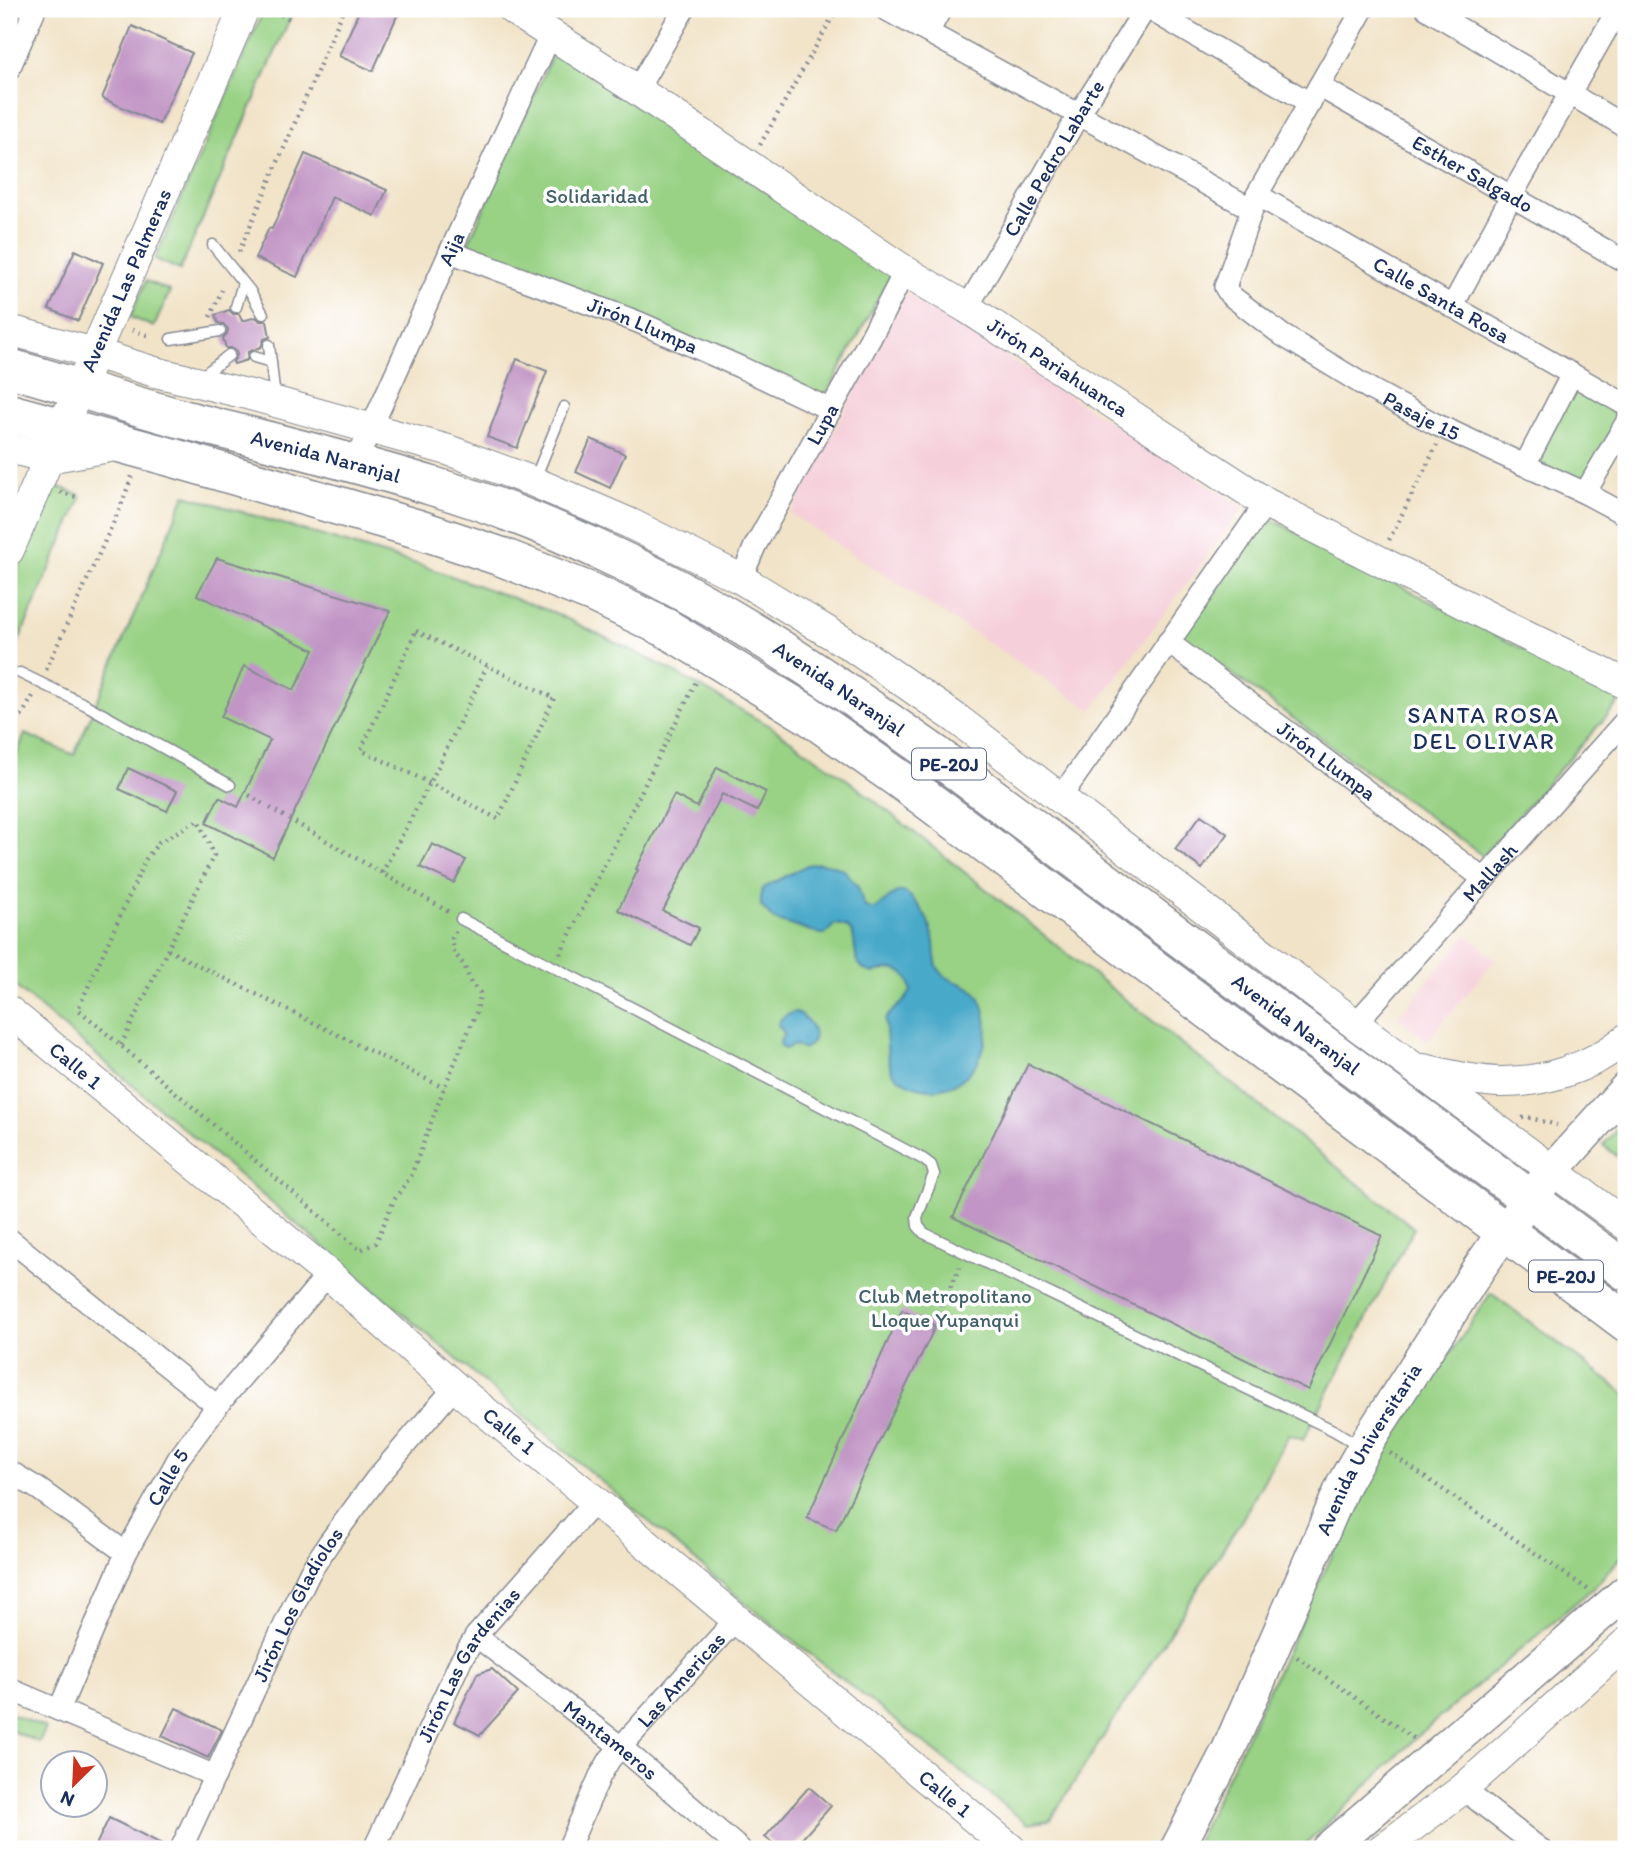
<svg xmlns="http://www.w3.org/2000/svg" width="1635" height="1858" font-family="Itim,sans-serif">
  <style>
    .built { fill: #f5cfda }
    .green { fill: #99d285; stroke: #5a8072; stroke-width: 2 }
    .water { fill: #4aa9c9; stroke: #326c94; stroke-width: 2 }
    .building { fill: #c195c5 }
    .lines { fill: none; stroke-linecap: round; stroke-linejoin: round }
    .lane-casing { stroke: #868992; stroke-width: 13 }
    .street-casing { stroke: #868992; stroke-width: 24 }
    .secondary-casing { stroke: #868992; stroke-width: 32 }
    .primary-casing { stroke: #868992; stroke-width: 36 }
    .highway-casing { stroke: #868992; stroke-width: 41 }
    .path { stroke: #868992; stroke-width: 4.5; stroke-dasharray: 2 5; stroke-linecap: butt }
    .lane { stroke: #fff; stroke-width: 10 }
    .street { stroke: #fff; stroke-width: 21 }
    .secondary { stroke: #fff; stroke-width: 30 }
    .primary { stroke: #fff; stroke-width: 33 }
    .highway { stroke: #fff; stroke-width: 38 }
    .labels { text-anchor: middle; stroke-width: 7; stroke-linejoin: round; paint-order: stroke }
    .shield { fill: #fff; stroke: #5f6d8e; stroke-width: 2 }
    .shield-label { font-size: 19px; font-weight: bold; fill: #1b2f5e }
    .street-label { font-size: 21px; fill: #1b2f5e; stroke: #fff }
    .park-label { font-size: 21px; fill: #41606a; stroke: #fff }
    .neighbourhood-label { font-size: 23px; letter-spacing: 2px; fill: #1b2f5e; stroke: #fff }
  </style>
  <rect width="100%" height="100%" fill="#fff"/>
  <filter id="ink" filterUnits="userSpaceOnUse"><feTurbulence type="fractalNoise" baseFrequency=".0143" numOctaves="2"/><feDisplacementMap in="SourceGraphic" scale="14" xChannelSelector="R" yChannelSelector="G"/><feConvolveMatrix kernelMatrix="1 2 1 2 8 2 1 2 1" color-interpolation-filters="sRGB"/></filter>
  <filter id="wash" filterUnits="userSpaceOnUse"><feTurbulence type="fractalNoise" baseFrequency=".00686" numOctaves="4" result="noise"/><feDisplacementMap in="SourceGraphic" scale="28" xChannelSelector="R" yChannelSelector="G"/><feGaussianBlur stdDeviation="1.57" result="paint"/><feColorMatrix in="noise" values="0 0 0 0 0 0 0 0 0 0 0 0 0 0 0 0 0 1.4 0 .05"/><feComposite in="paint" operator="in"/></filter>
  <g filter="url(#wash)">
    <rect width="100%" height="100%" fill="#f1e3c7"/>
    <g class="built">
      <path d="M906,293L1244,507L1092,710L791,514Z"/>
      <path d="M1467,935L1496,959L1427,1041L1398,1017Z"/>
    </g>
    <g class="green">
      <path d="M264,9H294L180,270L155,259Z"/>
      <path d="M554,51L891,275L824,399L646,320L467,246Z"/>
      <path d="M146,281L170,291L154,327L130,317Z"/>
      <path d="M1561,377L1622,411L1581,487L1520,459Z"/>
      <path d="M56,486L80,495V500L9,663V589L54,488Z"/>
      <path d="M185,495L423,566L555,613L663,666L773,728L848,780L1414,1228L1303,1440L1289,1435L1243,1518L1050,1820L1028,1824L750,1607L9,981V773L25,734L74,755Z"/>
      <path d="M1267,517L1621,700L1483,856L1181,637Z"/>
      <path d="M1626,1119V1163L1603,1145Z"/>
      <path d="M1491,1293L1626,1394V1552L1592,1589L1421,1733L1301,1849H1193L1375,1465Z"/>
      <path d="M9,1713L46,1728L39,1742L9,1730Z"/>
    </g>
    <g class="water">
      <path d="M819,863L832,865L844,870L858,887L864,906L870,909H875L897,892H905C921,905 931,922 934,942C935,951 934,960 938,968C949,987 973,979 982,1003C1001,1050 961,1106 910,1084C904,1081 897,1079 893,1073C886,1062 887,1034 885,1020C894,1006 903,1007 911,991C909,968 891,966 873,973C840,965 870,926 835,924L825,934H820L774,920L761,906V891L765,887L807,865Z"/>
      <path d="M796,1012C812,1019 823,1042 802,1049L795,1045L785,1049L781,1047L780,1042L784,1033L778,1025C781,1016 787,1014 796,1012Z"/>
    </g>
    <g id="blocks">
      <g class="building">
        <path d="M360,9H400L373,71L339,56Z"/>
        <path d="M132,26L192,53L159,124L102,98Z"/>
        <path d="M305,154L387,190L375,216L332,197L297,277L255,258L269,228L272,229Z"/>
        <path d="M75,250L103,263L78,321L49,309Z"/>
        <path d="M229,310L233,314H239L242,321L256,317L260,321H267L270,337L264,339L261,347L248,352L247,360L234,364L233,362L237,355L236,351L231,348H226L223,338L227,334L228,329L223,324L218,323L215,315Z"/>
        <path d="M517,359L547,371L517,448L487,437Z"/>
        <path d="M591,439L625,454L610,488L576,472Z"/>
        <path d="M217,558L390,611L273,857L206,823L219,797L238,807L270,740L221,717L244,666L294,690L314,650L197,595Z"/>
        <path d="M717,767L766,792L757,811L722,794L663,911L699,928L690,945L618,910L638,870L636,869L674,795L697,807Z"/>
        <path d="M128,768L177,791L167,811L119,789Z"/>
        <path d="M1201,815L1228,834L1202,869L1175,849Z"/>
        <path d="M432,844L466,860L454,883L420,867Z"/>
        <path d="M1028,1064L1382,1236L1308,1390L953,1217Z"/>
        <path d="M902,1310L935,1327L836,1530L807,1518Z"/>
        <path d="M492,1669L518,1693L480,1735L454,1722L477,1674Z"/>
        <path d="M176,1708L222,1730L208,1758L162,1736Z"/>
        <path d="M809,1787L831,1806L793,1849H780L765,1837Z"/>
        <path d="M109,1818L168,1847V1849H94Z"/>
      </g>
    </g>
  </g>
  <g filter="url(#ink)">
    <use href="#blocks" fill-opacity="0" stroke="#868992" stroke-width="2"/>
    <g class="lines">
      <g class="lane-casing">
        <g id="lane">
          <path d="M213,245L250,291L263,314"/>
          <path d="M236,307L243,283"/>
          <path d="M171,339L220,331"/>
          <path d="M269,345L275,399"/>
          <path d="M254,357L271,362"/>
          <path d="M201,377L229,355"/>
          <path d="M535,479L564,407"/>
          <path d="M20,673L86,705L230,785"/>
          <path d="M461,919L923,1159L931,1165L934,1174L917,1217L918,1226L924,1233L1333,1430L1362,1447"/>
        </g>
      </g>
      <g class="street-casing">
        <g id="street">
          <path d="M885,9L1252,209"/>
          <path d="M1149,9L1310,103"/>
          <path id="s1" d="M1363,9L1257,195L1225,287L1230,295L1282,335L1372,390L1435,424L1585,493L1626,515"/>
          <path d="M1427,9L1626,127"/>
          <path d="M928,32L941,9"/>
          <path d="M9,69L35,9"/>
          <path id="s2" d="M1319,86L1626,262"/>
          <path d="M637,90L684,9"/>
          <path id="s3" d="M1257,195L1626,405"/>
          <path id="s4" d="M450,252L638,322L740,367L831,410"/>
          <path d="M1452,307L1512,195L1618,9"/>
          <path id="s5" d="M967,308L1079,114L1145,9"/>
          <path id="s6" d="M355,464L450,252L551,34"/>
          <path d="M1525,465L1572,374"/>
          <path d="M1585,493L1626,423"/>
          <path id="s7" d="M741,579L755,546L870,339L905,271"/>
          <path id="s8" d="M1168,642L1484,879"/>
          <path d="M1060,798L1266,503"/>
          <path id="s9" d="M1355,1024L1626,720"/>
          <path d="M9,1239L217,1406"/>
          <path d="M9,1471L40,1490L126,1553"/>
          <path id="s10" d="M476,1636L621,1747L740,1849"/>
          <path d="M9,1689L215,1776"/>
          <path id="s11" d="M59,1710L126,1553L178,1459L217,1406L328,1274"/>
          <path d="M1463,1789L1540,1849"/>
          <path id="s12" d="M181,1849L290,1613L310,1572L328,1544L376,1479L455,1387"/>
          <path id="s13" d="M374,1849L460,1662L476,1636L595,1501"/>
          <path id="s14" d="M568,1849L600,1776L610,1759L736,1619"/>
        </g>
      </g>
      <g class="secondary-casing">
        <g id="secondary">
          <path id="s15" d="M512,9L637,90L905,271L967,308L1266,503L1501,623L1626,684"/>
          <path d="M9,330L94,353L155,372L247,394L448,450L534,482L629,523L741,579L851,646L957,719L1355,1024L1626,1225"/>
          <path d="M9,448L48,458L121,445"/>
          <path id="s16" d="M9,550L244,9"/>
          <path id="s17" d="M9,1011L328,1274L455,1387L595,1501L1011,1849"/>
          <path d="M1424,1069C1448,1075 1474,1081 1499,1082C1544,1083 1592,1067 1626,1039"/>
          <path d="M1382,1849L1463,1789L1626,1643"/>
        </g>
      </g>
      <g class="primary-casing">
        <g id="primary">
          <path id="s18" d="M1177,1849L1229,1749L1344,1483L1369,1439L1479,1268L1505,1231L1552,1171L1626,1089"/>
          <path d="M1328,1849L1626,1592"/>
        </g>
      </g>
      <g class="highway-casing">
        <g id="highway">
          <path id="s19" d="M9,368C68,384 127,404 186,420C268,441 351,461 432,486C494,504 555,529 614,557C727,609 831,681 933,753L1626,1271"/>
          <path d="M9,413L174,458L418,529L502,557L595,594L666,628L807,714L909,786L1626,1322"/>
        </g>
      </g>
      <g class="path">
        <path d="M268,9L290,19"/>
        <path d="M477,9L489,16"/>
        <path d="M760,145L837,9"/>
        <path d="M239,252L344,9"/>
        <path d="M210,317L222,290"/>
        <path d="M132,330L150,336"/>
        <path d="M60,492L80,498"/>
        <path d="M1389,540L1437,445"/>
        <path d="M416,631L554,698L498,819L430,783L361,750Z"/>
        <path d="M46,670L120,508L132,476"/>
        <path d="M9,723L22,715L33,696"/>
        <path d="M249,795L263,804"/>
        <path d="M270,808L284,816"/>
        <path d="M289,819L449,912"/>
        <path d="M382,873L430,783L487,666"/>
        <path d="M168,950L444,1088"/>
        <path d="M560,954L697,680"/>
        <path d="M121,1045L214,855L198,820L159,842L146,859L78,1009L360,1250L376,1243L394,1200L411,1176L444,1088L477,1011L480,993L471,983L464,965L452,950V938L456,930"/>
        <path d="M1522,1118L1527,1117L1557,1125"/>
        <path d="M932,1325L960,1267"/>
        <path d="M1390,1453L1590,1591"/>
        <path d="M1297,1657L1416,1740"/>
        <path d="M1625,1849L1626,1848"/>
      </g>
      <use href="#lane" class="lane"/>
      <use href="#street" class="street"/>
      <use href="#secondary" class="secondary"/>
      <use href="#primary" class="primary"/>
      <use href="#highway" class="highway"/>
    </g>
  </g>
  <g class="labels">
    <g class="shield">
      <rect x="912" y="748.5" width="74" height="31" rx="5"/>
      <rect x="1529" y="1260.5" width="74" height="31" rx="5"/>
    </g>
    <g class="shield-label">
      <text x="949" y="771">PE-20J</text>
      <text x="1566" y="1283">PE-20J</text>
    </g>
    <g class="street-label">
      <text dy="7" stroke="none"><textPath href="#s5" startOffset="173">Calle Pedro Labarte</textPath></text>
      <text dy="7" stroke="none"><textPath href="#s2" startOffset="177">Esther Salgado</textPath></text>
      <text dy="7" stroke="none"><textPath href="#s6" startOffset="236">Aija</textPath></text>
      <text dy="7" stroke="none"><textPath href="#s16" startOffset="294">Avenida Las Palmeras</textPath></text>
      <text dy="7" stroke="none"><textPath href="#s3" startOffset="212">Calle Santa Rosa</textPath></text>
      <text dy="7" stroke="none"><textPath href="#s4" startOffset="206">Jirón Llumpa</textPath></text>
      <text dy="7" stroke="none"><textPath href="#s15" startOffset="653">Jirón Pariahuanca</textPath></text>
      <text dy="7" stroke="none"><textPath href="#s1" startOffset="548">Pasaje 15</textPath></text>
      <text dy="7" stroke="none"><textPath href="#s7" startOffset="175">Lupa</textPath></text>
      <text dy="7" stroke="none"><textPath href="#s19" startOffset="329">Avenida Naranjal</textPath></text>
      <text dy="7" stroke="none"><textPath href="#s19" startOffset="896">Avenida Naranjal</textPath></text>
      <text dy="7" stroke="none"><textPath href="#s8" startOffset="198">Jirón Llumpa</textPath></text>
      <text dy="7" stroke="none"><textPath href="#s9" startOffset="203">Mallash</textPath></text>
      <text dy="7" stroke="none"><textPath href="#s19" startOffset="1463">Avenida Naranjal</textPath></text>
      <text dy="7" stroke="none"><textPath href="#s17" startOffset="86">Calle 1</textPath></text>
      <text dy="7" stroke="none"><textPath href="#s17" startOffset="653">Calle 1</textPath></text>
      <text dy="7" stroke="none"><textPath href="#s18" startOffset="444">Avenida Universitaria</textPath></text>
      <text dy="7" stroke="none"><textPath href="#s11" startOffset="257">Calle 5</textPath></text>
      <text dy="7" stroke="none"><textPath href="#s12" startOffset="271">Jirón Los Gladiolos</textPath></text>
      <text dy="7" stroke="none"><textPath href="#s13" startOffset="208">Jirón Las Gardenias</textPath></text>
      <text dy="7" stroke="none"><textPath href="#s14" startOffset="206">Las Americas</textPath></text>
      <text dy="7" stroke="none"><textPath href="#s10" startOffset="170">Mantameros</textPath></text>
      <text dy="7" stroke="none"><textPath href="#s17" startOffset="1220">Calle 1</textPath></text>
    </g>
    <g class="park-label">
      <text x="597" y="203">Solidaridad</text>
      <text x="945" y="1303">Club Metropolitano<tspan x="945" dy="24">Lloque Yupanqui</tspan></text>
    </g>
    <g class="neighbourhood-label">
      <text x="1484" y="723">SANTA ROSA<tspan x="1484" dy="26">DEL OLIVAR</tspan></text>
    </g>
  </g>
  <rect width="1635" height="1858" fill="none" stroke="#fff" stroke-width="35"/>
  <g transform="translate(74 1784) rotate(204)"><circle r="33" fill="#ffffff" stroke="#a4acbf" stroke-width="2"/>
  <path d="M0-5L12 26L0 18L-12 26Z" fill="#c8321e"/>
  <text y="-10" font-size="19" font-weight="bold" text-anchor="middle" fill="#1b2f5e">N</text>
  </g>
</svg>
